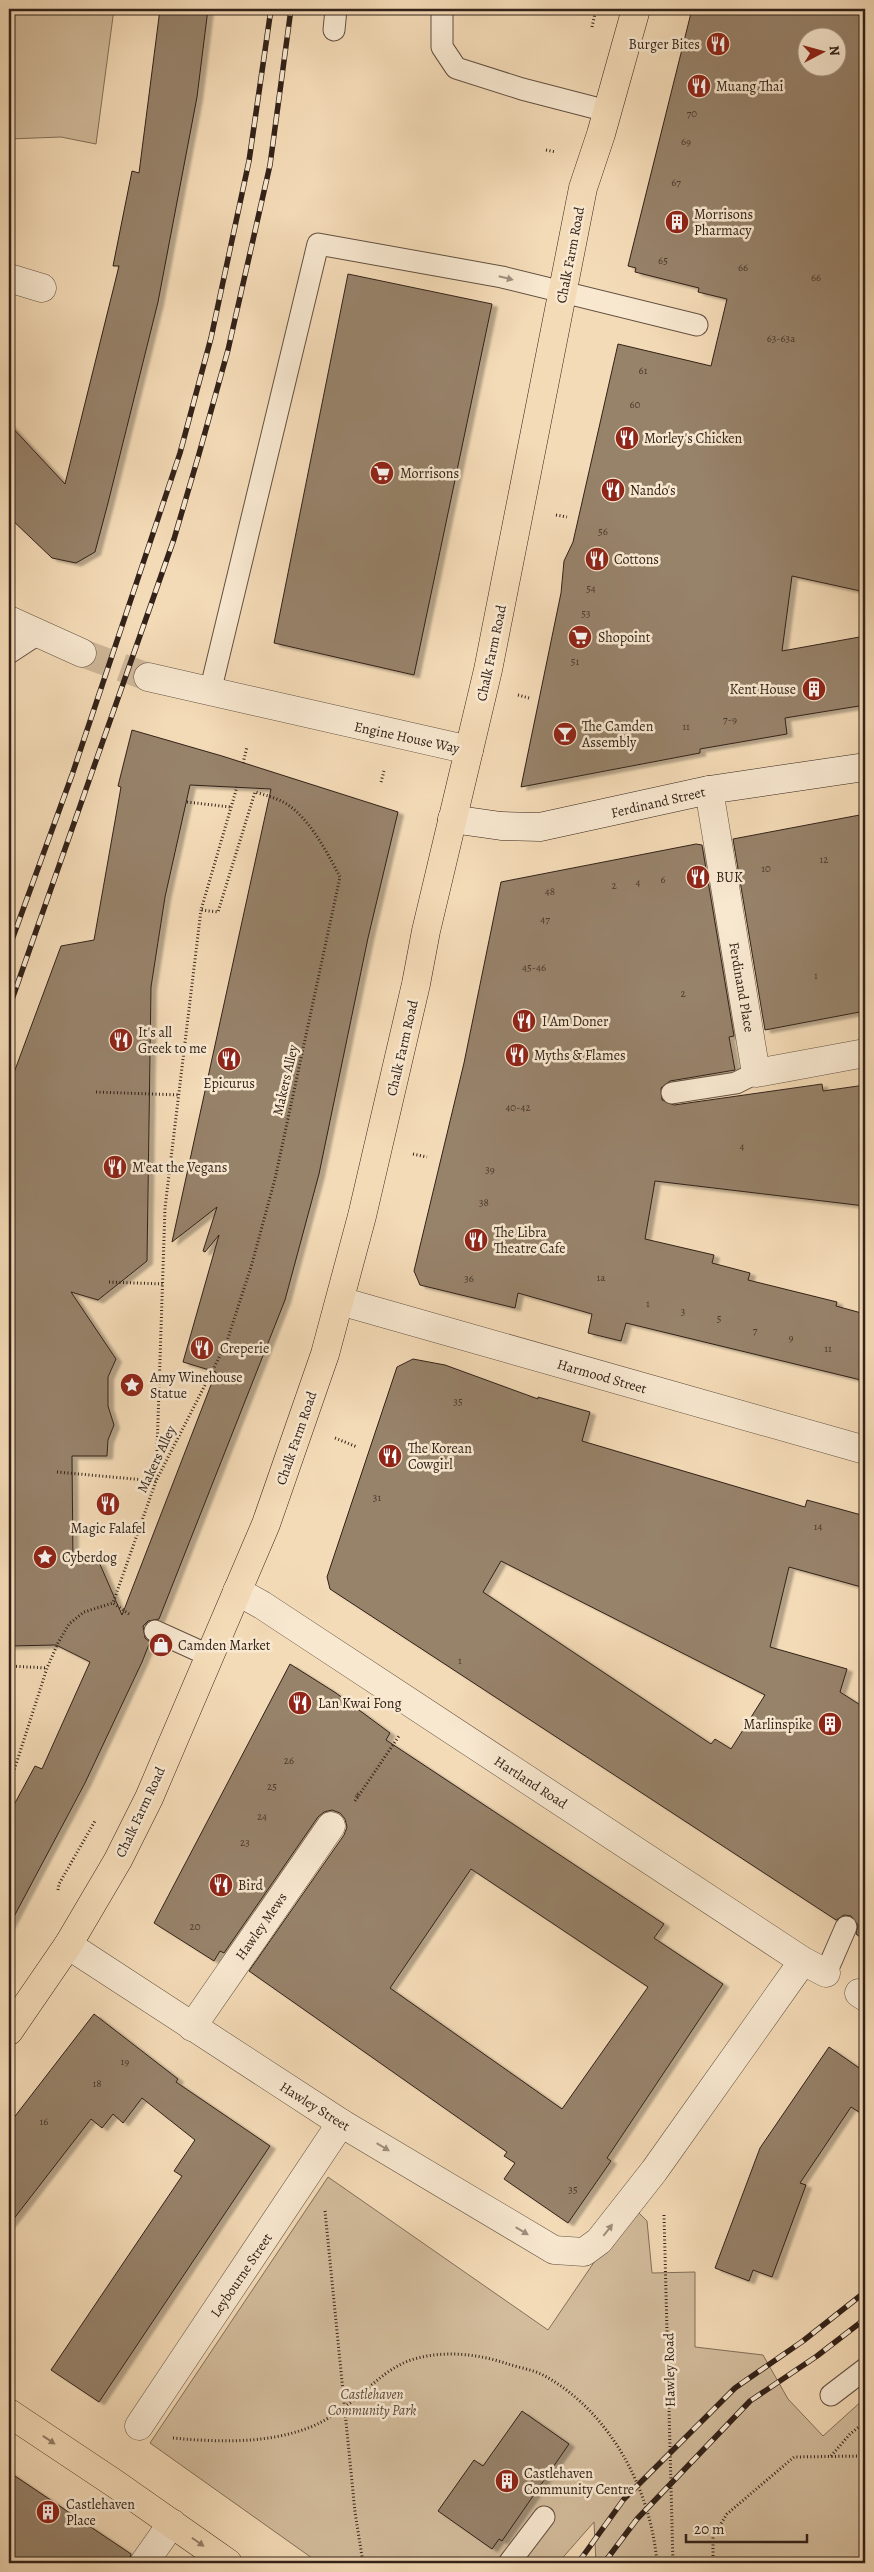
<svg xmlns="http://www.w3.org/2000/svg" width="874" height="2572" font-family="Alegreya,serif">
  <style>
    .green { fill: #d3bc9c; stroke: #836f5a }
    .building { fill: #97826b; stroke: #332219; fill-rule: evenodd; filter: url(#shadow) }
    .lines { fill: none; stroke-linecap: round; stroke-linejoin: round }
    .street-tunnel { stroke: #cdb697; stroke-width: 28; stroke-dasharray: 28 14; stroke-linecap: butt }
    .lane-casing { stroke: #635040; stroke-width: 23 }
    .street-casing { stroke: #635040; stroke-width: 29 }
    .secondary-casing { stroke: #332219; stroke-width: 29 }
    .primary-casing { stroke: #332219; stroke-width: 29 }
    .path { stroke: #332219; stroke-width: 3; stroke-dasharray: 1 2.5; stroke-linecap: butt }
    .lane { stroke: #f8e8d0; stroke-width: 21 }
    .street { stroke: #f8e8d0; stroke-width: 28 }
    .secondary { stroke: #f8e8d0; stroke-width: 28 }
    .primary { stroke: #f4dbb7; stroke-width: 28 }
    .rail-casing { stroke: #332219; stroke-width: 5.5 }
    .rail { stroke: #f8e8d0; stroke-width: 4; stroke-dasharray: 11; stroke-linecap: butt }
    .oneway { fill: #9f8f7e }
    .oneway2 { fill: #947e68 }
    .labels { text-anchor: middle; stroke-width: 5; stroke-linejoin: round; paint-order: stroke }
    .number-label { font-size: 11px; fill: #4c3a2e }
    .poi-label { font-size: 14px; fill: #332219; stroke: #f8e8d0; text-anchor: start }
    .street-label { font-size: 14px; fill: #332219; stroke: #f8e8d0 }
    .park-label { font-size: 14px; font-style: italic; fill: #5b483a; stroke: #f8e8d0 }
  </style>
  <defs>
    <filter id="shadow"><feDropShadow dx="5.5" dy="3" stdDeviation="1" flood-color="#0004"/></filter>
  </defs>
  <rect width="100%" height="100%" fill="#f4dbb7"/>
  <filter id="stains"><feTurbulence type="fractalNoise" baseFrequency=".004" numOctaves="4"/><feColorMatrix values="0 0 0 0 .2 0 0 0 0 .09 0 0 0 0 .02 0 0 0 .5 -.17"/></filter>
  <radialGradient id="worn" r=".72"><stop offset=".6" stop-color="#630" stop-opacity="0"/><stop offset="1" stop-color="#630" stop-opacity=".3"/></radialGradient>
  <g class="green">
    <path d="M9,9H114L96,144L61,137L9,139Z"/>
    <path d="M328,2177L548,2330L601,2252L637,2211L647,2221L652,2273L695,2272V2347L763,2355L788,2399L823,2436L865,2398V2563H596L594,2522L558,2563H319L150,2443Z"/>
  </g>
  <g class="building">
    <path d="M160,9H208L197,97L158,302L108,503L95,552L76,563L52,558L9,517V424L65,484L119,266H113L132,171L139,173Z"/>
    <path d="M692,9H865V592L792,576L782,651L865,636V705L785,718L787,734L700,749V753L521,787L561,593L564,561L573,542L618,344L711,366L727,299L698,292L699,288L635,272L636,268L628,266ZM806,38H836V68H806Z"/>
    <path d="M348,274L492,304L414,675L274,643Z"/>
    <path d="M132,730L222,756L398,812L368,938L319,1174L285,1300L159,1619L148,1621L143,1626L145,1638L150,1642L142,1662L85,1783L9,1926V1814L35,1766L42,1769L90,1662L56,1645L9,1646V1086L61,946L94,940L121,787L118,786ZM190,785L271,789L172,1242L217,1207L203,1251L205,1252L219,1235L183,1362L216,1372L122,1615L99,1562L73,1563L72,1456H107L108,1440L114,1425L108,1406V1377L116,1359L71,1292L98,1300L147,1261L151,987L165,897Z"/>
    <path d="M865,814V1011L765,1030L733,839Z"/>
    <path d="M696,844L702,845L734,1036L729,1037L735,1070L670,1081L661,1088L662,1100L674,1105L822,1084L823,1091L865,1085V1206L655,1181L645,1239L714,1255L712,1263L750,1273L748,1280L837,1302L836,1306L865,1314V1381L626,1323L621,1341L588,1333L592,1314L518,1293L515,1308L420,1285L414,1271L464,1063L501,882Z"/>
    <path d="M413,1359L445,1365L538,1399V1397L590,1412L582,1441L805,1507L807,1500L865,1516V1588L789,1567L770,1647L847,1669L840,1692L865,1708V1941L856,1934L858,1925L851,1916L844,1915L836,1920L330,1589L327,1577L397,1367ZM501,1561L765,1695L731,1749L715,1739L711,1744L483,1592Z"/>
    <path d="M290,1664L336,1693L390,1733L386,1740L664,1924L654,1938L723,1984L607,2158L611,2161L568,2223L504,2179L515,2163L504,2156L507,2152L249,1971L344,1835L347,1827L345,1819L340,1813L332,1810L324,1812L318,1817L224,1953L220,1951L214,1961L154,1923ZM471,1869L648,1987L562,2109L390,1988Z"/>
    <path d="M94,2014L178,2079L176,2082L270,2146L99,2402L51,2370L182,2176L174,2171L195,2140L142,2098L123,2123L113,2114L102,2128L91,2119L9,2225V2124Z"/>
    <path d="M829,2047L865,2072V2116L851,2107L800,2183L806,2185L772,2277L753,2270L749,2281L715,2268L760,2148Z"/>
    <path d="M522,2411L569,2444L502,2541L499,2539L492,2549L438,2511L474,2460L483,2466Z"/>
    <path d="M9,2472L131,2554L129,2563H9Z"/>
  </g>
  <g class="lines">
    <path class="street-tunnel" d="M82,653L148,677"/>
    <g class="lane-casing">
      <g id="lane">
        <path d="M442,9V47L456,68L522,89L607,111"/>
        <path d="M334,30L336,9"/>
        <path d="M9,653L38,634"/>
        <path d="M210,692L318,244L502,277L697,325"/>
        <path d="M672,1093L736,1083L756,1073"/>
        <path d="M155,1631L208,1655"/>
        <path d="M826,1973L846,1927"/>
        <path d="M831,2395L865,2369"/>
        <path d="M509,2563L544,2517"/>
      </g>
    </g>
    <g class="street-casing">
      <g id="street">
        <path d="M9,278L42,288"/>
        <path d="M9,620L82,653"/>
        <path d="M148,677L469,750"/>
        <path d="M709,790L756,1073L865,1053"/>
        <path d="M340,1301L865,1450"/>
        <path d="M237,1591L262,1605L803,1961L826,1973"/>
        <path d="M68,1945L341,2123L554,2250L584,2252L599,2241L654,2171L803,1961"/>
        <path d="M859,1993L865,1997"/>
        <path d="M192,2027L331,1826"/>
        <path d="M139,2426L341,2123"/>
        <path d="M144,2563L172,2523"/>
      </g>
    </g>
    <g class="secondary-casing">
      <path id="secondary" d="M452,819L501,826L540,827L709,790L865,767"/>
    </g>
    <g class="primary-casing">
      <g id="primary">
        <path d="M9,2031L68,1945L118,1860L149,1798L266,1524L325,1354L362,1216L416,984L426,931L488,670L583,188L601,134L636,9"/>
        <path d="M9,2413L114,2483L228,2563"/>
      </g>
    </g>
    <g class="path">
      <path d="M592,27L596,9"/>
      <path d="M546,150L556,152"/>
      <path d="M556,515L567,517"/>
      <path d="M518,695L529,698"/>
      <path d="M243,763L247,747"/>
      <path d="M381,782L384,771"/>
      <path d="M187,802L230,807"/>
      <path d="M96,1092L180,1095"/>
      <path d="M413,1154L427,1157"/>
      <path d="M109,1282L163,1284"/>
      <path d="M335,1438L357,1447"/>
      <path d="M57,1472L156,1481L165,1208L201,910"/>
      <path d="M129,1614L113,1603L156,1481L226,1344L251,1267L275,1179L340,877C328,854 312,823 291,807C281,799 268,796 255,792L218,912L201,910L237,787"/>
      <path d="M9,1666L47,1668"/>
      <path d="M9,1786L47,1668L58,1643L69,1624L84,1612L113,1603"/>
      <path d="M355,1801L399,1736"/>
      <path d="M58,1890L59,1884L95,1821"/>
      <path d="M325,2211L355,2512L363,2563"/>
      <path d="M664,2215L673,2563"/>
      <path d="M173,2438C217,2442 266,2444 308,2428C320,2424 334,2415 344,2407C366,2393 381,2372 408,2361C439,2350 474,2353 505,2363C516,2367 530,2369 541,2374C609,2409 651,2489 657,2563"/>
      <path d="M831,2456L850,2434L865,2422"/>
      <path d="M713,2563V2536L727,2514L794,2457L865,2456"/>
    </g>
    <use href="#lane" class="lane"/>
    <use href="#street" class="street"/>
    <use href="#secondary" class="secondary"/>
    <use href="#primary" class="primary"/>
    <g class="rail-casing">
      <g id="rail">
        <path d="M9,948L72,775L180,453L211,338L249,161L271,9"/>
        <path d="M9,1008L174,539L199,454L228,350L270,165L291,9"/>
        <path d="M578,2563L624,2499L735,2388L803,2341L865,2292"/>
        <path d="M604,2563L637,2519L750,2401L817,2356L865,2319"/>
      </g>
    </g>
    <use href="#rail" class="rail"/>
  </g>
  <defs><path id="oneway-solid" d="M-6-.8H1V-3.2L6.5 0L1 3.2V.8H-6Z" transform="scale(1.25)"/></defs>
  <g class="oneway">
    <use href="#oneway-solid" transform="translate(506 278) rotate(14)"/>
    <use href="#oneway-solid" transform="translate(383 2147) rotate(31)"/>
    <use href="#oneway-solid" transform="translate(608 2230) rotate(-52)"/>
    <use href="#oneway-solid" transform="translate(522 2231) rotate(31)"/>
  </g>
  <g class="oneway2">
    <use href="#oneway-solid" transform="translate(49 2440) rotate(34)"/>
    <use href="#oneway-solid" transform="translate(198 2542) rotate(35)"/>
  </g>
  <defs>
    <g id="restaurant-disc" transform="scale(1.25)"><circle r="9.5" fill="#8f2418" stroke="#f8e8d0"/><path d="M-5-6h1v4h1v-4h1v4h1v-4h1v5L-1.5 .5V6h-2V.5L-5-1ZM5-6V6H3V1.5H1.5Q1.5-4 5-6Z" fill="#fff"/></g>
    <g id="building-disc" transform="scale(1.25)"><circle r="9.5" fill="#8f2418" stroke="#f8e8d0"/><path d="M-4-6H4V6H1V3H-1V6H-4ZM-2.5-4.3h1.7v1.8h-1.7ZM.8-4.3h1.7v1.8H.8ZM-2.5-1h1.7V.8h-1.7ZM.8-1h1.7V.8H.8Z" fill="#fff"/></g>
    <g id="supermarket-disc" transform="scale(1.25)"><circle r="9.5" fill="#8f2418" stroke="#f8e8d0"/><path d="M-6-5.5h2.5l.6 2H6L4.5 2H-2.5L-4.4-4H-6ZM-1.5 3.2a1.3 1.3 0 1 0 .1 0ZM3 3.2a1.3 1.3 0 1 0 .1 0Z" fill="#fff"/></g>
    <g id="bar-disc" transform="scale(1.25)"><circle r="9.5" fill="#8f2418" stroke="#f8e8d0"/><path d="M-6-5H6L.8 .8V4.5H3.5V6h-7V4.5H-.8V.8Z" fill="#fff"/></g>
    <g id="sight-disc" transform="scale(1.25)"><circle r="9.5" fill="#8f2418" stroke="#f8e8d0"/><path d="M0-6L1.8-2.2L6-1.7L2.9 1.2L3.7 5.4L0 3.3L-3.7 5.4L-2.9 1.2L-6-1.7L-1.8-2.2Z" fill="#fff"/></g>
    <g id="shop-disc" transform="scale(1.25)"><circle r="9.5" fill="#8f2418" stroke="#f8e8d0"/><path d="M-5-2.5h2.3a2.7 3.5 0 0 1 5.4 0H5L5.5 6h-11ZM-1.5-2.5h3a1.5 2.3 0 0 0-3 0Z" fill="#fff"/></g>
  </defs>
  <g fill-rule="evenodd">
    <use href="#restaurant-disc" x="718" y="44"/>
    <use href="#restaurant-disc" x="699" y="86"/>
    <use href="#building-disc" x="677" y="222"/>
    <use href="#restaurant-disc" x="627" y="438"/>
    <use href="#supermarket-disc" x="382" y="473"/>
    <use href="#restaurant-disc" x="613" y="490"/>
    <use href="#restaurant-disc" x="597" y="559"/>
    <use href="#supermarket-disc" x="580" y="637"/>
    <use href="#building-disc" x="814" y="689"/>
    <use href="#bar-disc" x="565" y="734"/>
    <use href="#restaurant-disc" x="698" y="877"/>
    <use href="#restaurant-disc" x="524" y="1021"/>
    <use href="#restaurant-disc" x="121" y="1040"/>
    <use href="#restaurant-disc" x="517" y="1055"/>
    <use href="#restaurant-disc" x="229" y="1059"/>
    <use href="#restaurant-disc" x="115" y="1167"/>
    <use href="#restaurant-disc" x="476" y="1240"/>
    <use href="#restaurant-disc" x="202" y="1348"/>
    <use href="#sight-disc" x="132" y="1385"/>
    <use href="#restaurant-disc" x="390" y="1456"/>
    <use href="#restaurant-disc" x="108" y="1504"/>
    <use href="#sight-disc" x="45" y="1557"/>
    <use href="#shop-disc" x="161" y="1645"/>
    <use href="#restaurant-disc" x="300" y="1703"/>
    <use href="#building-disc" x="830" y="1724"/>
    <use href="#restaurant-disc" x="221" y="1885"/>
    <use href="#building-disc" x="507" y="2481"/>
    <use href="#building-disc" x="48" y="2512"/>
  </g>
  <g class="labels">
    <g class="number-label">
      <text x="692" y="117">70</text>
      <text x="686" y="145">69</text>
      <text x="676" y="186">67</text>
      <text x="663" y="264">65</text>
      <text x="743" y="271">66</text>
      <text x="816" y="281">66</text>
      <text x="781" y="342">63-63a</text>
      <text x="643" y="374">61</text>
      <text x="635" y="408">60</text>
      <text x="603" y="535">56</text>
      <text x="591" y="592">54</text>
      <text x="586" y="617">53</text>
      <text x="575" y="665">51</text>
      <text x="730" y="723">7-9</text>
      <text x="686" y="730">11</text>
      <text x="824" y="863">12</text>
      <text x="766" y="872">10</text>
      <text x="663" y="883">6</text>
      <text x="638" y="886">4</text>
      <text x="614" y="889">2</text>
      <text x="550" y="895">48</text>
      <text x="545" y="923">47</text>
      <text x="534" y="971">45-46</text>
      <text x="816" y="979">1</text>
      <text x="683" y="997">2</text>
      <text x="518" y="1111">40-42</text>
      <text x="742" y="1150">4</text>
      <text x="490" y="1173">39</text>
      <text x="484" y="1206">38</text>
      <text x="601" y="1281">1a</text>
      <text x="469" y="1282">36</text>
      <text x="648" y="1307">1</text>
      <text x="683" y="1315">3</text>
      <text x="719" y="1322">5</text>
      <text x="755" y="1334">7</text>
      <text x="791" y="1341">9</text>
      <text x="828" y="1352">11</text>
      <text x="458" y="1405">35</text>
      <text x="377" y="1501">31</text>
      <text x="818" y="1530">14</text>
      <text x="460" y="1664">1</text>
      <text x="289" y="1764">26</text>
      <text x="272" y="1790">25</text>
      <text x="357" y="1798">4</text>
      <text x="262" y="1820">24</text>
      <text x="245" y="1846">23</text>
      <text x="195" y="1930">20</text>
      <text x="125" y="2065">19</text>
      <text x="97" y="2087">18</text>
      <text x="44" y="2125">16</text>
      <text x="573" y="2193">35</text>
    </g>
    <g class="poi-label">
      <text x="700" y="49" text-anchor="end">Burger Bites</text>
      <text x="716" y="91">Muang Thai</text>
      <text x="694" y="219">Morrisons<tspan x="694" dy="16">Pharmacy</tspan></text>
      <text x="644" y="443">Morley's Chicken</text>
      <text x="400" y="478">Morrisons</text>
      <text x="630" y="495">Nando's</text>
      <text x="614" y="564">Cottons</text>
      <text x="598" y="642">Shopoint</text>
      <text x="796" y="694" text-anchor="end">Kent House</text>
      <text x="582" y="731">The Camden<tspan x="582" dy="16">Assembly</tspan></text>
      <text x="716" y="882">BUK</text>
      <text x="542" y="1026">I Am Doner</text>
      <text x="138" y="1037">It's all<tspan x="138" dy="16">Greek to me</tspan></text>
      <text x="534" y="1060">Myths &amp; Flames</text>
      <text x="229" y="1088" text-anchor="middle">Epicurus</text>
      <text x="132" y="1172">M'eat the Vegans</text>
      <text x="494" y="1237">The Libra<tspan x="494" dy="16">Theatre Cafe</tspan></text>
      <text x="220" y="1353">Creperie</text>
      <text x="150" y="1382">Amy Winehouse<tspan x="150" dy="16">Statue</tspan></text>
      <text x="408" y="1453">The Korean<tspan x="408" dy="16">Cowgirl</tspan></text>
      <text x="108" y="1533" text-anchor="middle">Magic Falafel</text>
      <text x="62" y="1562">Cyberdog</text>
      <text x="178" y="1650">Camden Market</text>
      <text x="318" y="1708">Lan Kwai Fong</text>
      <text x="812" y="1729" text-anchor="end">Marlinspike</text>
      <text x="238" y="1890">Bird</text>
      <text x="524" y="2478">Castlehaven<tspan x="524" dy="16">Community Centre</tspan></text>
      <text x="66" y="2509">Castlehaven<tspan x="66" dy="16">Place</tspan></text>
    </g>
    <g class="street-label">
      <text transform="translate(570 255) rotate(-79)" y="5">Chalk Farm Road</text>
      <text transform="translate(491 653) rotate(-78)" y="5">Chalk Farm Road</text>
      <text transform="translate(407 737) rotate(12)" y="5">Engine House Way</text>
      <text transform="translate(658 802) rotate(-13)" y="5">Ferdinand Street</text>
      <text transform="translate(742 987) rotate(80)" y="5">Ferdinand Place</text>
      <text transform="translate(402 1048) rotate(-77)" y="5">Chalk Farm Road</text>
      <text transform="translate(285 1080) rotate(-77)" y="5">Makers Alley</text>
      <text transform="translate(602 1376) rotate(16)" y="5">Harmood Street</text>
      <text transform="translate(296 1438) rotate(-71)" y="5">Chalk Farm Road</text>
      <text transform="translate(156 1459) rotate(-65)" y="5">Makers Alley</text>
      <text transform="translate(531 1782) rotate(33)" y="5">Hartland Road</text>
      <text transform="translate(140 1812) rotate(-65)" y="5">Chalk Farm Road</text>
      <text transform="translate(261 1926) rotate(-55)" y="5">Hawley Mews</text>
      <text transform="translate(315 2106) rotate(32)" y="5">Hawley Street</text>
      <text transform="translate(241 2275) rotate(-56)" y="5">Leybourne Street</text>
      <text transform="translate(669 2370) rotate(-91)" y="5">Hawley Road</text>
    </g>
    <g class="park-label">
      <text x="372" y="2399">Castlehaven<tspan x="372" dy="16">Community Park</tspan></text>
    </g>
  </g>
  <rect width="874" height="2572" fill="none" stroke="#f4dbb7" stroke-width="30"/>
  <rect x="10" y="10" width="854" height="2552" fill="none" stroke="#332219" stroke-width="2.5"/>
  <rect x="15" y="15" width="844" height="2542" fill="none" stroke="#332219"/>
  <g transform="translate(822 52) rotate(84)"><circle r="24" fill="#f8e8d0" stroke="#a99987"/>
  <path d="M0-4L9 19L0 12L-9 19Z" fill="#8f2418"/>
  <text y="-8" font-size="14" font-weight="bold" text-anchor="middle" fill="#332219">N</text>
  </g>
  <path d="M686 2534v8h121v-8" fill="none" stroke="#332219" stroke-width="2.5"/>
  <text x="694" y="2534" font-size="15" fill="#332219" stroke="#f8e8d0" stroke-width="4" paint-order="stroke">20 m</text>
  <rect width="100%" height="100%" filter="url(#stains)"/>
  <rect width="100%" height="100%" fill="url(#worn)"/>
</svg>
